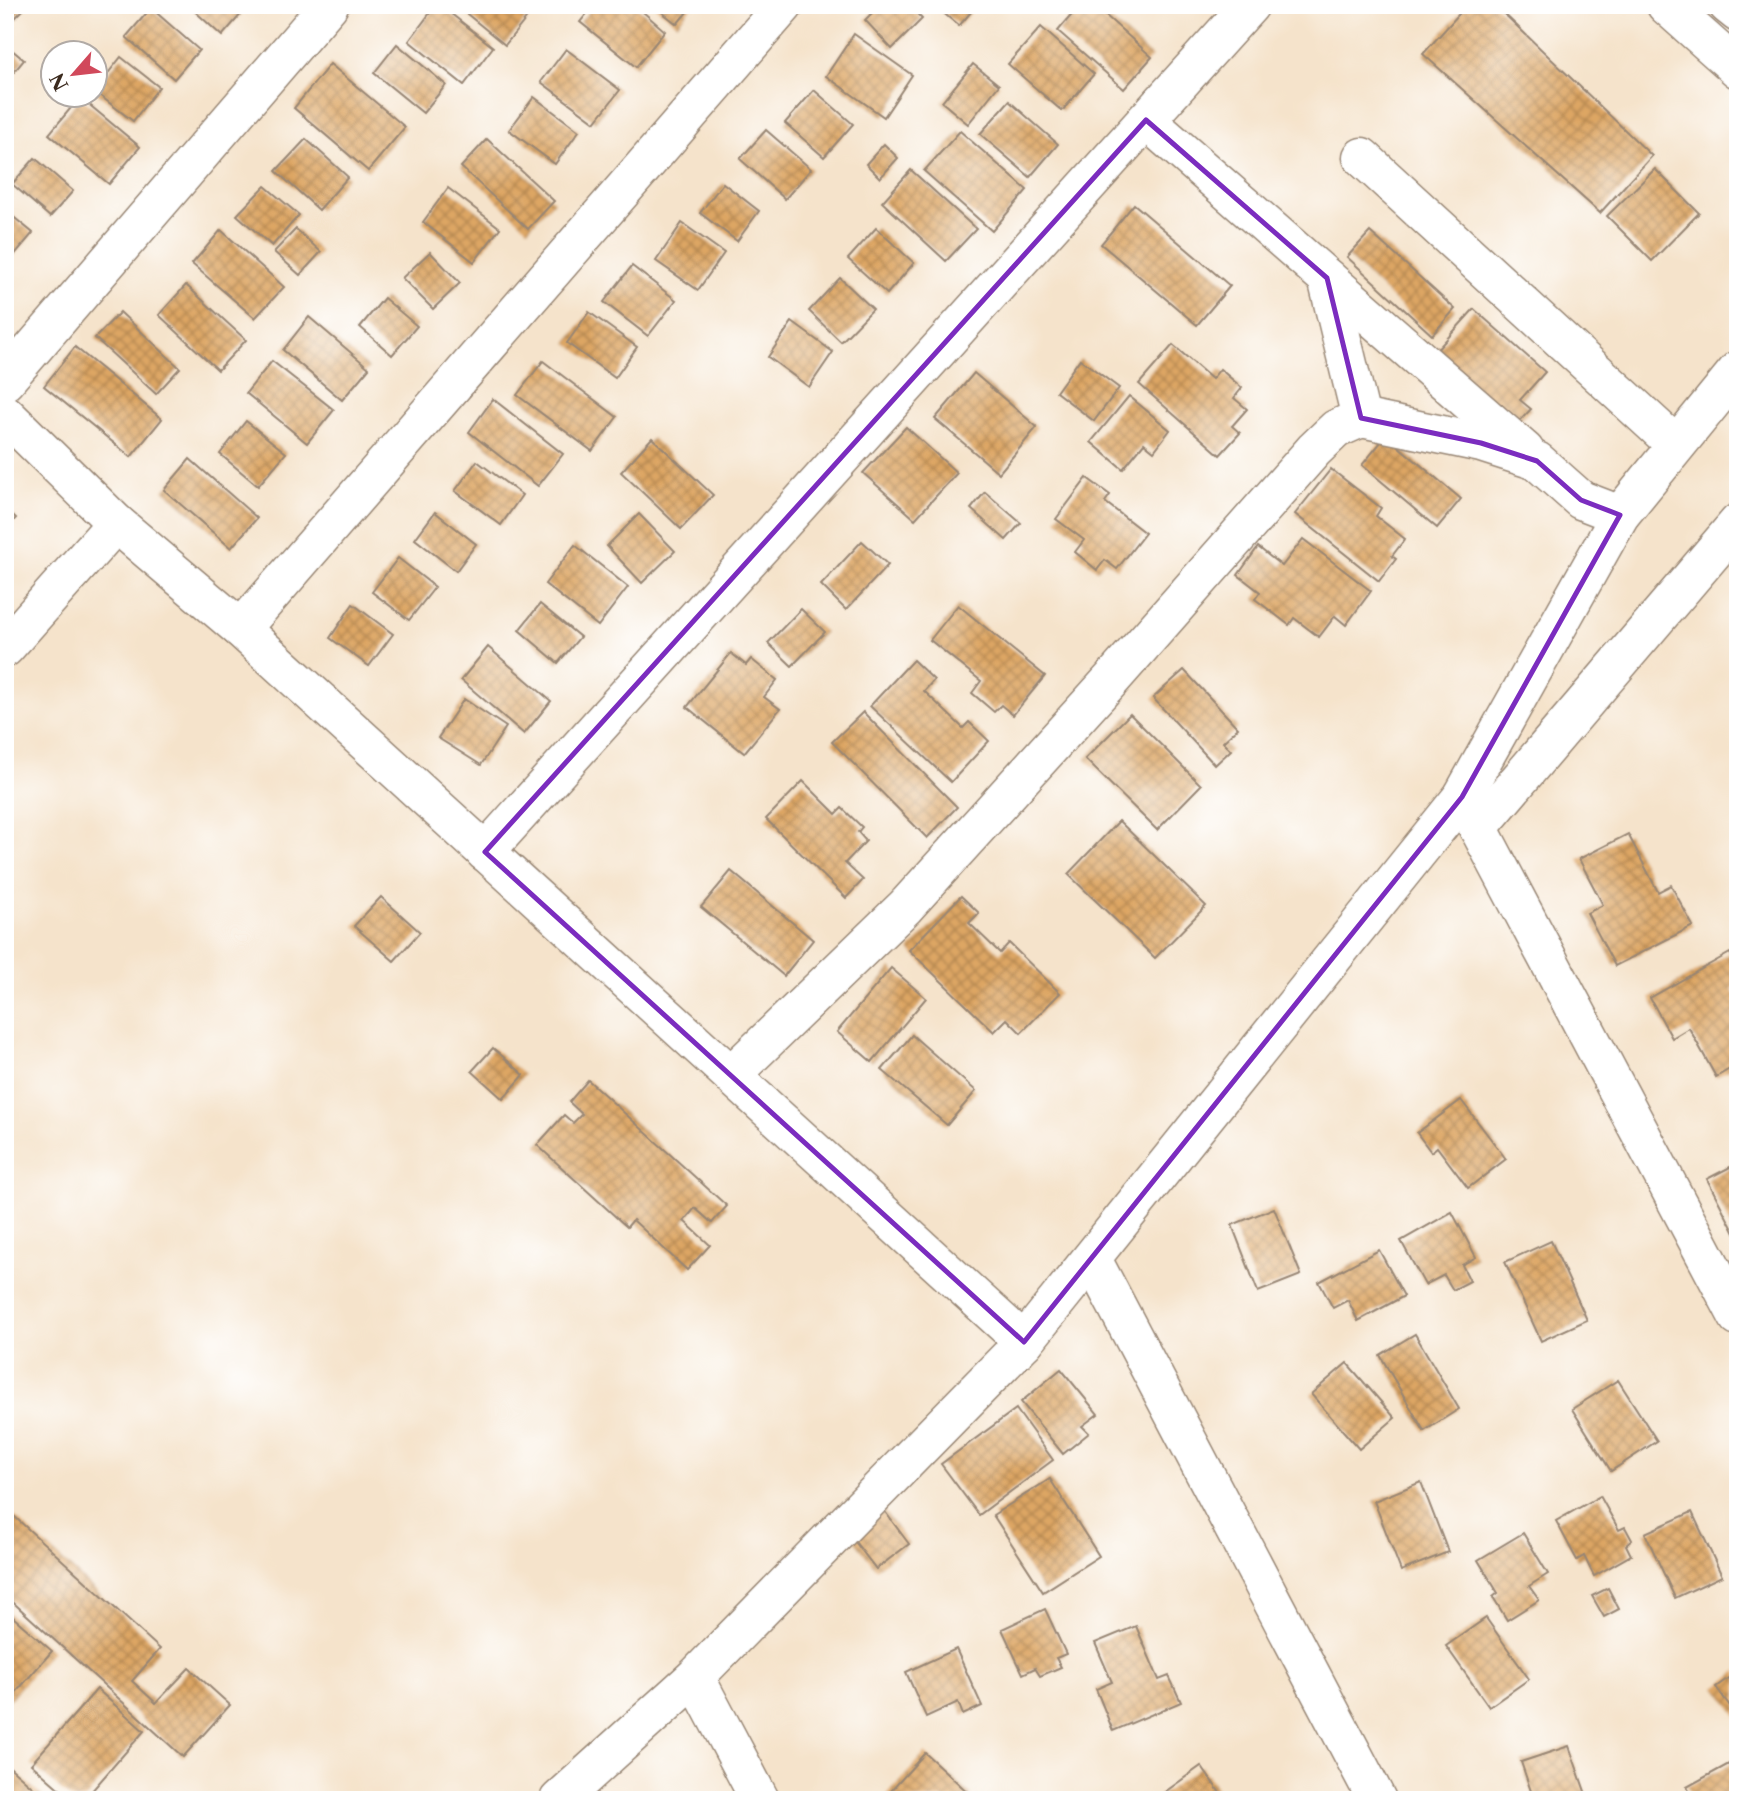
<svg xmlns="http://www.w3.org/2000/svg" width="1743" height="1805" font-family="'Libre Caslon Text',serif">
  <style>
    .building { fill: url(#building-cross-hatch) }
    .lines { fill: none; stroke-linecap: round; stroke-linejoin: round }
    .minor-casing { stroke: #988674; stroke-width: 41 }
    .minor { stroke: #fff; stroke-width: 38 }
    .marked { fill: none; stroke: #7b2cbf; stroke-width: 5; stroke-linejoin: round }
  </style>
  <defs>
    <pattern id="building-cross-hatch" width="8" height="8" patternUnits="userSpaceOnUse" patternTransform="scale(1.75)"><rect width="8" height="8" fill="#dda663"/><path d="M0 0l8 8M0 8l8-8" fill="none" stroke="#b48751"/></pattern>
  </defs>
  <rect width="100%" height="100%" fill="#fff"/>
  <filter id="ink" filterUnits="userSpaceOnUse"><feTurbulence type="fractalNoise" baseFrequency=".0143" numOctaves="2"/><feDisplacementMap in="SourceGraphic" scale="14" xChannelSelector="R" yChannelSelector="G"/><feConvolveMatrix kernelMatrix="1 2 1 2 8 2 1 2 1" color-interpolation-filters="sRGB"/></filter>
  <filter id="wash" filterUnits="userSpaceOnUse"><feTurbulence type="fractalNoise" baseFrequency=".00686" numOctaves="4" result="noise"/><feDisplacementMap in="SourceGraphic" scale="28" xChannelSelector="R" yChannelSelector="G"/><feGaussianBlur stdDeviation="1.57" result="paint"/><feColorMatrix in="noise" values="0 0 0 0 0 0 0 0 0 0 0 0 0 0 0 0 0 1.4 0 .05"/><feComposite in="paint" operator="in"/></filter>
  <g filter="url(#wash)">
    <rect width="100%" height="100%" fill="#f5e3cb"/>
    <g id="blocks">
      <g class="building">
        <path d="M5,5H28L15,18L5,9Z"/>
        <path d="M188,5H249L222,36Z"/>
        <path d="M436,5H440L493,47L464,85L409,41Z"/>
        <path d="M456,5H537L505,45Z"/>
        <path d="M567,5H581L573,12Z"/>
        <path d="M594,5H635L665,31L636,67L580,22Z"/>
        <path d="M653,5H693L677,24Z"/>
        <path d="M880,5H909L922,19L892,49L865,20Z"/>
        <path d="M934,5H977L959,26Z"/>
        <path d="M1080,5H1094L1152,57L1124,89L1058,31Z"/>
        <path d="M1467,5H1495L1652,156L1600,213L1423,54Z"/>
        <path d="M151,8L199,50L174,79L126,37Z"/>
        <path d="M1041,27L1094,74L1062,111L1008,64Z"/>
        <path d="M854,34L912,75L884,117L826,76Z"/>
        <path d="M5,44L24,60L5,83Z"/>
        <path d="M397,44L446,85L423,113L374,73Z"/>
        <path d="M566,49L620,90L595,122L541,82Z"/>
        <path d="M121,57L159,87L133,121L94,91Z"/>
        <path d="M330,64L405,127L368,171L294,108Z"/>
        <path d="M973,64L999,85L968,124L942,102Z"/>
        <path d="M814,90L853,124L824,157L785,123Z"/>
        <path d="M80,97L140,147L109,184L49,134Z"/>
        <path d="M534,97L579,131L555,164L509,130Z"/>
        <path d="M1009,101L1058,144L1030,177L980,134Z"/>
        <path d="M766,130L811,169L785,199L740,159Z"/>
        <path d="M960,131L1027,190L992,231L924,171Z"/>
        <path d="M306,139L348,177L319,210L276,171Z"/>
        <path d="M487,139L554,201L528,229L461,167Z"/>
        <path d="M884,144L898,158L880,178L866,164Z"/>
        <path d="M35,158L73,191L50,217L12,184Z"/>
        <path d="M1655,169L1699,213L1652,261L1607,216Z"/>
        <path d="M911,170L976,229L946,261L882,202Z"/>
        <path d="M723,183L759,211L737,241L700,213Z"/>
        <path d="M265,186L299,215L272,246L237,215Z"/>
        <path d="M448,188L500,228L474,262L423,222Z"/>
        <path d="M1134,204L1230,286L1197,325L1101,244Z"/>
        <path d="M5,210L33,233L5,266Z"/>
        <path d="M682,223L724,253L698,290L656,261Z"/>
        <path d="M876,228L914,263L887,294L848,259Z"/>
        <path d="M296,229L321,252L300,275L274,252Z"/>
        <path d="M221,230L284,287L255,318L192,264Z"/>
        <path d="M1370,232L1455,309L1432,335L1347,257Z"/>
        <path d="M430,252L460,283L433,309L402,278Z"/>
        <path d="M632,266L676,300L648,336L604,302Z"/>
        <path d="M840,278L873,309L841,342L809,311Z"/>
        <path d="M186,285L246,340L218,370L159,315Z"/>
        <path d="M384,298L417,326L392,355L360,327Z"/>
        <path d="M1474,309L1545,372L1520,400L1531,409L1516,425L1435,352Z"/>
        <path d="M120,312L180,368L156,394L95,338Z"/>
        <path d="M589,312L637,347L615,378L567,343Z"/>
        <path d="M309,317L369,368L342,400L283,350Z"/>
        <path d="M792,322L833,352L809,387L768,357Z"/>
        <path d="M1173,345L1212,379L1220,369L1242,388L1234,398L1247,409L1232,426L1240,433L1220,455L1139,384Z"/>
        <path d="M75,347L162,419L131,457L44,386Z"/>
        <path d="M1080,359L1119,388L1094,421L1056,392Z"/>
        <path d="M272,361L334,410L307,443L246,393Z"/>
        <path d="M543,361L617,417L592,451L517,395Z"/>
        <path d="M974,373L1037,427L999,473L935,419Z"/>
        <path d="M1129,396L1170,430L1154,451L1144,443L1123,469L1091,442Z"/>
        <path d="M493,399L563,454L538,486L469,432Z"/>
        <path d="M246,421L286,453L258,486L220,454Z"/>
        <path d="M906,427L957,473L915,519L863,473Z"/>
        <path d="M1386,436L1461,499L1437,528L1362,465Z"/>
        <path d="M652,438L713,495L681,529L621,472Z"/>
        <path d="M190,459L257,518L231,548L164,490Z"/>
        <path d="M477,461L522,495L501,525L455,491Z"/>
        <path d="M1331,469L1381,508L1376,516L1405,539L1392,556L1396,559L1379,581L1295,514Z"/>
        <path d="M1087,478L1110,495L1105,502L1145,533L1117,569L1105,560L1097,570L1075,552L1084,540L1056,519Z"/>
        <path d="M985,492L1021,523L1006,540L971,509Z"/>
        <path d="M5,508L16,518L5,530Z"/>
        <path d="M435,512L476,544L456,571L415,539Z"/>
        <path d="M639,514L675,551L642,583L607,546Z"/>
        <path d="M1303,539L1371,591L1346,625L1335,616L1319,637L1294,618L1289,625L1255,599L1260,592L1238,575L1258,547L1282,566Z"/>
        <path d="M862,541L888,565L846,610L821,585Z"/>
        <path d="M575,545L628,587L598,626L545,584Z"/>
        <path d="M398,558L435,587L409,620L372,592Z"/>
        <path d="M353,604L393,634L369,666L330,638Z"/>
        <path d="M540,604L580,637L558,663L519,630Z"/>
        <path d="M958,605L1045,676L1013,715L1001,705L994,712L972,693L981,681L930,640Z"/>
        <path d="M801,609L825,632L792,666L768,643Z"/>
        <path d="M488,647L551,701L524,734L461,680Z"/>
        <path d="M731,653L746,665L751,659L777,680L764,697L780,709L744,753L687,707Z"/>
        <path d="M913,660L934,680L924,691L963,728L969,722L989,741L951,782L870,706Z"/>
        <path d="M1184,670L1238,728L1223,742L1231,750L1215,765L1153,698Z"/>
        <path d="M464,699L506,727L481,765L438,738Z"/>
        <path d="M863,712L957,807L927,838L832,742Z"/>
        <path d="M1130,714L1201,785L1157,830L1085,759Z"/>
        <path d="M803,781L836,814L842,808L862,827L858,832L866,841L845,863L863,880L846,898L766,819Z"/>
        <path d="M1119,821L1206,906L1155,958L1068,874Z"/>
        <path d="M1628,834L1658,892L1671,885L1693,926L1615,966L1587,913L1603,905L1579,859Z"/>
        <path d="M731,871L813,940L784,976L701,907Z"/>
        <path d="M961,896L979,913L969,923L1000,953L1009,943L1060,993L1021,1033L1007,1019L994,1032L909,950Z"/>
        <path d="M381,897L420,932L394,961L354,926Z"/>
        <path d="M1730,953L1738,967V986L1732,989L1738,999V1064L1716,1077L1689,1028L1672,1038L1650,998Z"/>
        <path d="M891,968L926,998L872,1062L837,1032Z"/>
        <path d="M912,1035L976,1091L947,1125L882,1070Z"/>
        <path d="M493,1048L524,1075L503,1099L472,1071Z"/>
        <path d="M588,1080L727,1206L712,1223L695,1208L684,1221L710,1245L687,1270L633,1220L627,1227L537,1145L564,1115L573,1123L582,1114L569,1102Z"/>
        <path d="M1461,1100L1506,1159L1468,1188L1437,1147L1431,1152L1417,1133Z"/>
        <path d="M1738,1163V1239L1707,1179Z"/>
        <path d="M1274,1208L1301,1275L1258,1292L1232,1225Z"/>
        <path d="M1452,1212L1476,1257L1462,1265L1470,1281L1453,1290L1444,1275L1425,1285L1401,1241Z"/>
        <path d="M1551,1241L1587,1320L1541,1341L1505,1262Z"/>
        <path d="M1379,1250L1404,1296L1358,1321L1348,1300L1333,1308L1319,1282Z"/>
        <path d="M1415,1334L1459,1409L1424,1431L1380,1355Z"/>
        <path d="M1347,1363L1395,1418L1359,1449L1311,1394Z"/>
        <path d="M1061,1369L1098,1414L1082,1426L1089,1433L1063,1454L1021,1402Z"/>
        <path d="M1618,1380L1657,1441L1611,1471L1572,1409Z"/>
        <path d="M1016,1409L1053,1460L979,1515L941,1464Z"/>
        <path d="M1050,1479L1099,1556L1043,1592L993,1515Z"/>
        <path d="M1421,1482L1448,1552L1401,1571L1374,1501Z"/>
        <path d="M1600,1496L1619,1530L1625,1527L1632,1540L1626,1545L1631,1555L1594,1576L1584,1556L1577,1560L1556,1521Z"/>
        <path d="M880,1505L909,1544L876,1569L846,1530Z"/>
        <path d="M5,1508L160,1649L132,1681L156,1703L189,1668L230,1705L183,1757L5,1595Z"/>
        <path d="M1692,1512L1722,1576L1675,1598L1645,1533Z"/>
        <path d="M1523,1533L1548,1574L1529,1586L1539,1600L1507,1620L1493,1597L1498,1593L1478,1560Z"/>
        <path d="M1608,1588L1619,1609L1604,1617L1592,1596Z"/>
        <path d="M1045,1609L1066,1654L1056,1658L1061,1667L1040,1676L1035,1668L1023,1674L1002,1629Z"/>
        <path d="M5,1610L52,1651L5,1705Z"/>
        <path d="M1486,1618L1529,1679L1489,1707L1446,1646Z"/>
        <path d="M1136,1626L1159,1680L1169,1676L1181,1702L1113,1731L1096,1689L1112,1682L1095,1643Z"/>
        <path d="M956,1649L982,1706L963,1715L958,1702L926,1717L906,1672Z"/>
        <path d="M1738,1671V1717L1716,1687Z"/>
        <path d="M97,1689L144,1731L84,1800H72L31,1764Z"/>
        <path d="M1569,1746L1588,1800H1534L1521,1762Z"/>
        <path d="M925,1753L971,1795L967,1800H883Z"/>
        <path d="M1738,1759V1800H1694L1687,1787Z"/>
        <path d="M5,1763L47,1800H5Z"/>
        <path d="M1201,1766L1225,1800H1160L1158,1797Z"/>
      </g>
    </g>
  </g>
  <g filter="url(#ink)">
    <use href="#blocks" fill-opacity="0" stroke="#988674" stroke-width="2"/>
    <g class="lines">
      <g class="minor-casing">
        <g id="minor">
          <path d="M1666,5L1738,69"/>
          <path d="M1728,5L1738,13"/>
          <path d="M1146,120L1525,451"/>
          <path d="M1362,157L1676,445"/>
          <path d="M1327,278L1361,418"/>
          <path d="M5,381L329,5"/>
          <path d="M5,414L116,523L241,629L1024,1342"/>
          <path d="M241,629L784,5"/>
          <path d="M5,648L116,523"/>
          <path d="M1462,797L1738,1317"/>
          <path d="M1478,828L1738,523"/>
          <path d="M485,852L1250,5"/>
          <path d="M731,1075L905,907L1112,679L1314,450L1336,429L1361,418L1481,443L1537,461L1581,500L1620,515"/>
          <path d="M1092,1259L1377,1800"/>
          <path d="M695,1677L760,1800"/>
          <path d="M559,1800L695,1677L1024,1342L1462,797L1620,515L1738,370"/>
        </g>
      </g>
      <use href="#minor" class="minor"/>
    </g>
  </g>
  <path class="marked" d="M1146,120L1327,278L1361,418L1481,443L1537,461L1581,500L1620,515L1462,797L1024,1342L485,852Z"/>
  <rect width="1743" height="1805" fill="none" stroke="#fff" stroke-width="28"/>
  <g transform="translate(74 74) rotate(242)"><circle r="33" fill="#ffffff" stroke="#b1aaa5" stroke-width="2"/>
  <path d="M0-5L12 26L0 18L-12 26Z" fill="#d1495b"/>
  <text y="-10" font-size="19" font-weight="bold" text-anchor="middle" fill="#3b2a1e">N</text>
  </g>
</svg>
